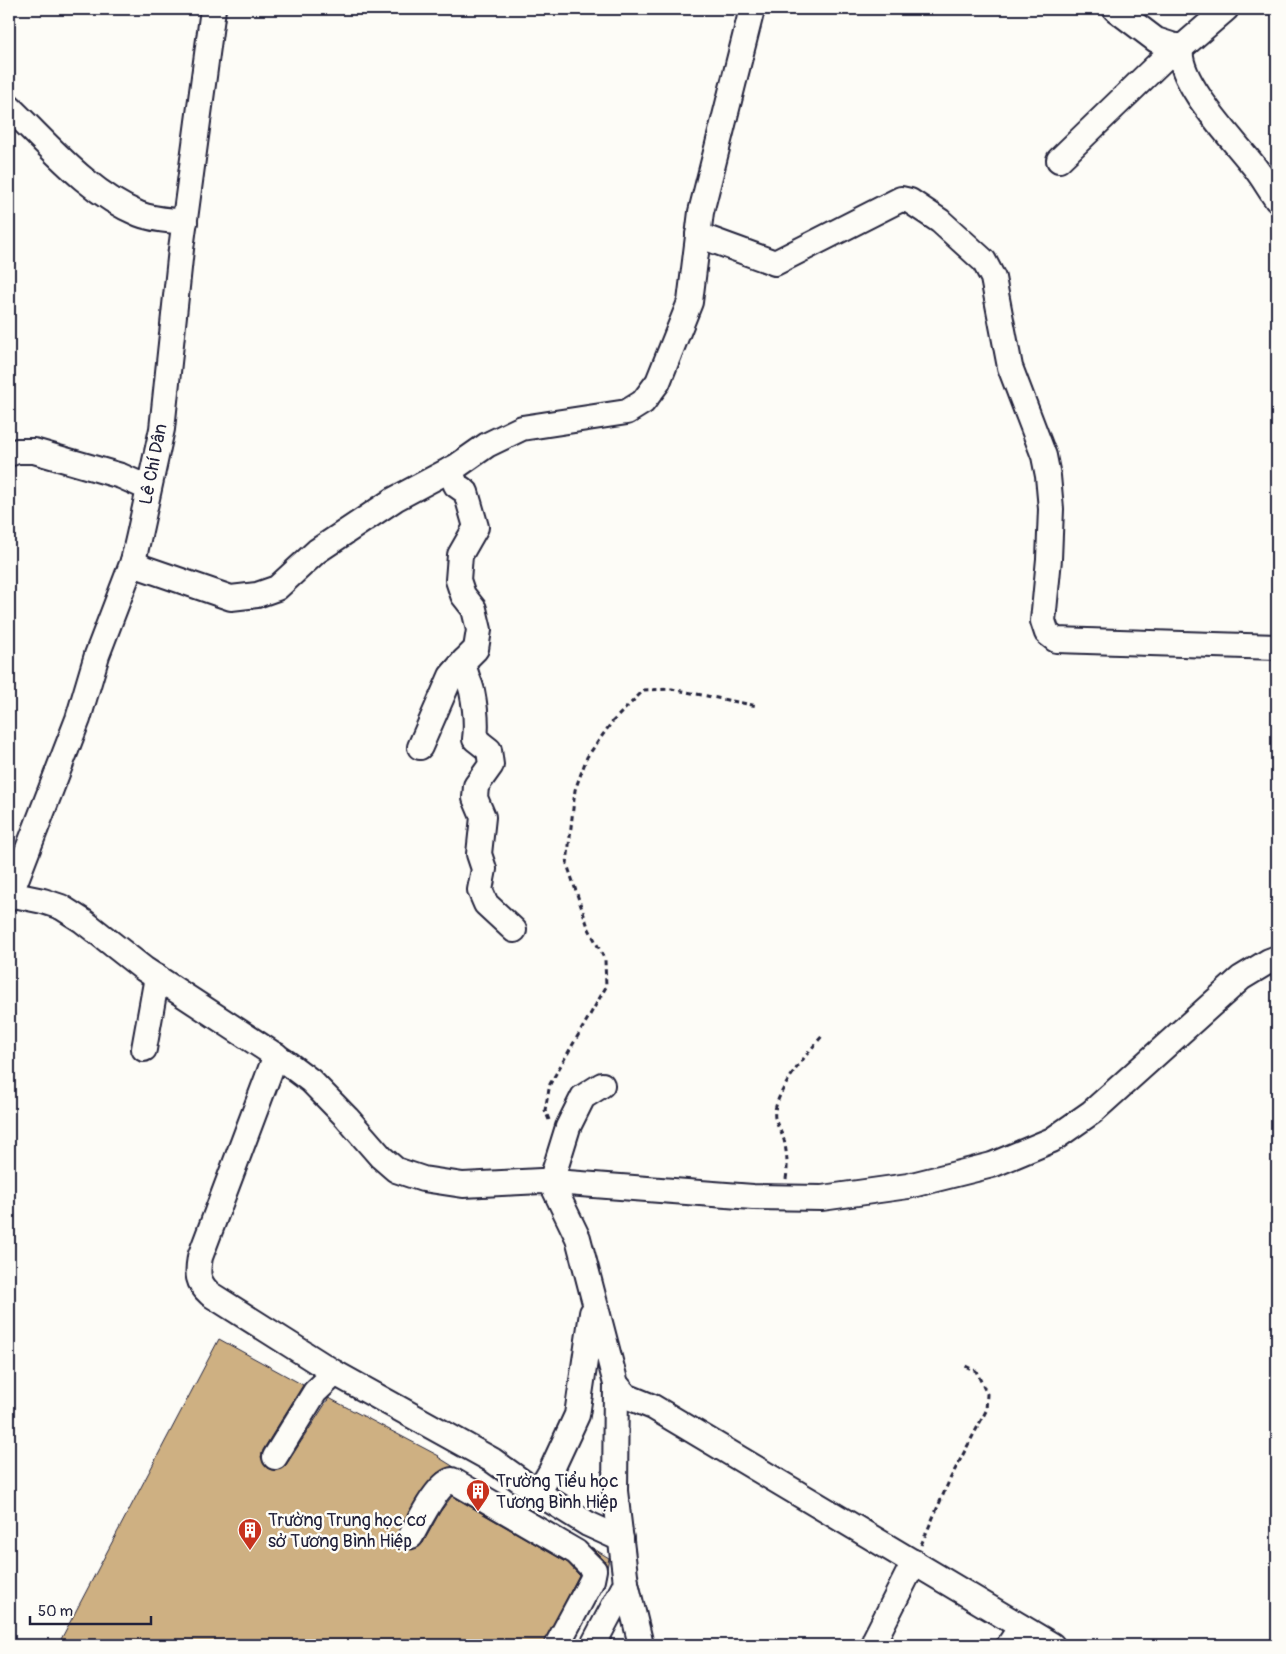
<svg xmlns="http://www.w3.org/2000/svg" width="1286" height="1654" font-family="Pangolin,sans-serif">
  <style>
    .building { fill: #ceb082; stroke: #22223b }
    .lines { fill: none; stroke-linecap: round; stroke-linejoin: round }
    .minor-casing { stroke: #22223b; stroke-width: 28 }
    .path { stroke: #22223b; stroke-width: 3; stroke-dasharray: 5 4; stroke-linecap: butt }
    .minor { stroke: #fdfcf7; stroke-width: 24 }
    .labels { text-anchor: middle; stroke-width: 5; stroke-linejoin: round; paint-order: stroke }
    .street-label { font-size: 18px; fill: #22223b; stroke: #fdfcf7 }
    .poi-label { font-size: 18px; fill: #22223b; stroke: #fdfcf7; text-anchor: start }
  </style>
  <rect width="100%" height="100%" fill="#fdfcf7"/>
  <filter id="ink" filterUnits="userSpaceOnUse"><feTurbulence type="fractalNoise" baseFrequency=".02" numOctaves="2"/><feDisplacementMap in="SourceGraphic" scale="10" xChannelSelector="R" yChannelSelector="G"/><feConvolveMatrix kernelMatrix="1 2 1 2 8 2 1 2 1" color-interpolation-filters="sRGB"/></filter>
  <g filter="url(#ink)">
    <g class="building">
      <path d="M219,1339L303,1385L263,1450L261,1457L267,1468L275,1471L286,1465L329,1398L439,1456L438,1457L454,1467L437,1473L417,1498L399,1530L397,1537L404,1548L412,1550L423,1543L440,1512L452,1496L568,1563L579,1575L543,1645H58Z"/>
      <path d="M591,1547L609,1558L607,1568L604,1560Z"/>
    </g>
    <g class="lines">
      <g class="minor-casing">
        <g id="minor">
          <path d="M1115,9L1156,40L1181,48L1226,9"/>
          <path d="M1181,48C1176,81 1233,139 1253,165C1262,176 1269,189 1277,200"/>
          <path d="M9,107C49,145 88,193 139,214C153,220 170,220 185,222"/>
          <path d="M1059,160L1177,46"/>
          <path d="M698,235L775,263L901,199L910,201L940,221L984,261L993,278L1010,367L1044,456L1048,476L1051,509L1049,559L1043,621L1047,633L1056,640L1277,647"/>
          <path d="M9,454L17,451H34L121,476L148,488"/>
          <path d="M450,470L456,485L466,492L476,527L460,555L458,580L463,595L474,609L479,630L476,649L464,661C464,676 469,678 472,691C475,706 477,724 475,739L489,750L491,765L476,786L475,798L483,817L479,854L484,869L480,890L486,904L514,930"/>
          <path d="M133,561L144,568L231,598L257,595L277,588L317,551L395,499L457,466L487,445L522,428L627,412L643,402L658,382L690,302L701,212L752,9"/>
          <path d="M420,747L451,676L464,661"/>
          <path d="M9,894L43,901L61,907L83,921L144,969L287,1063L311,1081L347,1118L381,1157L396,1170L423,1179L463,1185L541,1181L753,1197L822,1198L908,1186L992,1165L1052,1140L1092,1112L1241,978L1269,961L1277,958"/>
          <path d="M9,898L78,719L97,655L133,561L139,535L162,429L181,249L213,9"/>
          <path d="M144,1049L157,977"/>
          <path d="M276,1055L200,1257C197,1274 197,1282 210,1294L335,1373"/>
          <path d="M602,1085L583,1097L568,1127L551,1182L578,1238L616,1384L626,1396L653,1407L1052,1645"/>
          <path d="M616,1384L615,1491L626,1583L641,1645"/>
          <path d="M275,1457L315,1392L335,1373L492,1460L538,1493L551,1471L577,1415L592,1313"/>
          <path d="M538,1493L588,1524L621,1539"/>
          <path d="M411,1536C419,1522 436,1485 452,1480L576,1552L594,1570L592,1580L557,1645"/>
          <path d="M593,1645L626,1583"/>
          <path d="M875,1645V1639L914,1562"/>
          <path d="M1009,1645L1021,1627"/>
        </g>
      </g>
      <g class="path">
        <path d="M549,1120L545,1110L550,1084L606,987L605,960L588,927L567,864L575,790L587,757L612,722L644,690L672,689L757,706"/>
        <path d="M786,1179C788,1167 787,1153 784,1140C782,1133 777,1126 775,1118C771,1096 809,1051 823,1035"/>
        <path d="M921,1545L950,1479L986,1411L987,1394L976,1371L963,1365"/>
      </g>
      <use href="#minor" class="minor"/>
    </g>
  </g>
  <defs>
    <g id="building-pin" transform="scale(1.25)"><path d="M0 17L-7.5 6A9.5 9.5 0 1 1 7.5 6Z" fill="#c8321e" stroke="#fdfcf7"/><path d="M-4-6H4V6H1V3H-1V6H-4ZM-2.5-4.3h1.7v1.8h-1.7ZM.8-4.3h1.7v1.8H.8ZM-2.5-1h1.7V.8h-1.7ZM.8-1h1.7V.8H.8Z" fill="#fff"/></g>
  </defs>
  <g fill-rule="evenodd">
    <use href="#building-pin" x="478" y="1491"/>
    <use href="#building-pin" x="250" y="1530"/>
  </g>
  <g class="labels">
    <g class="street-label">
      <text transform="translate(153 464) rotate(-79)" y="6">Lê Chí Dân</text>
    </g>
    <g class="poi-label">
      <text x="496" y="1487">Trường Tiểu học<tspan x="496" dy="21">Tương Bình Hiệp</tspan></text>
      <text x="268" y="1526">Trường Trung học cơ<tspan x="268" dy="21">sở Tương Bình Hiệp</tspan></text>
    </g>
  </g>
  <rect width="1286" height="1654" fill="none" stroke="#fdfcf7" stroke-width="30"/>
  <rect x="15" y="15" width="1256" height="1624" fill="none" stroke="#22223b" stroke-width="2" filter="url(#ink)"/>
  <path d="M30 1616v8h121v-8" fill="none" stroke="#22223b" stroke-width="2.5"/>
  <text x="38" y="1616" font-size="15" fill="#22223b" stroke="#fdfcf7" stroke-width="4" paint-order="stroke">50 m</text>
</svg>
